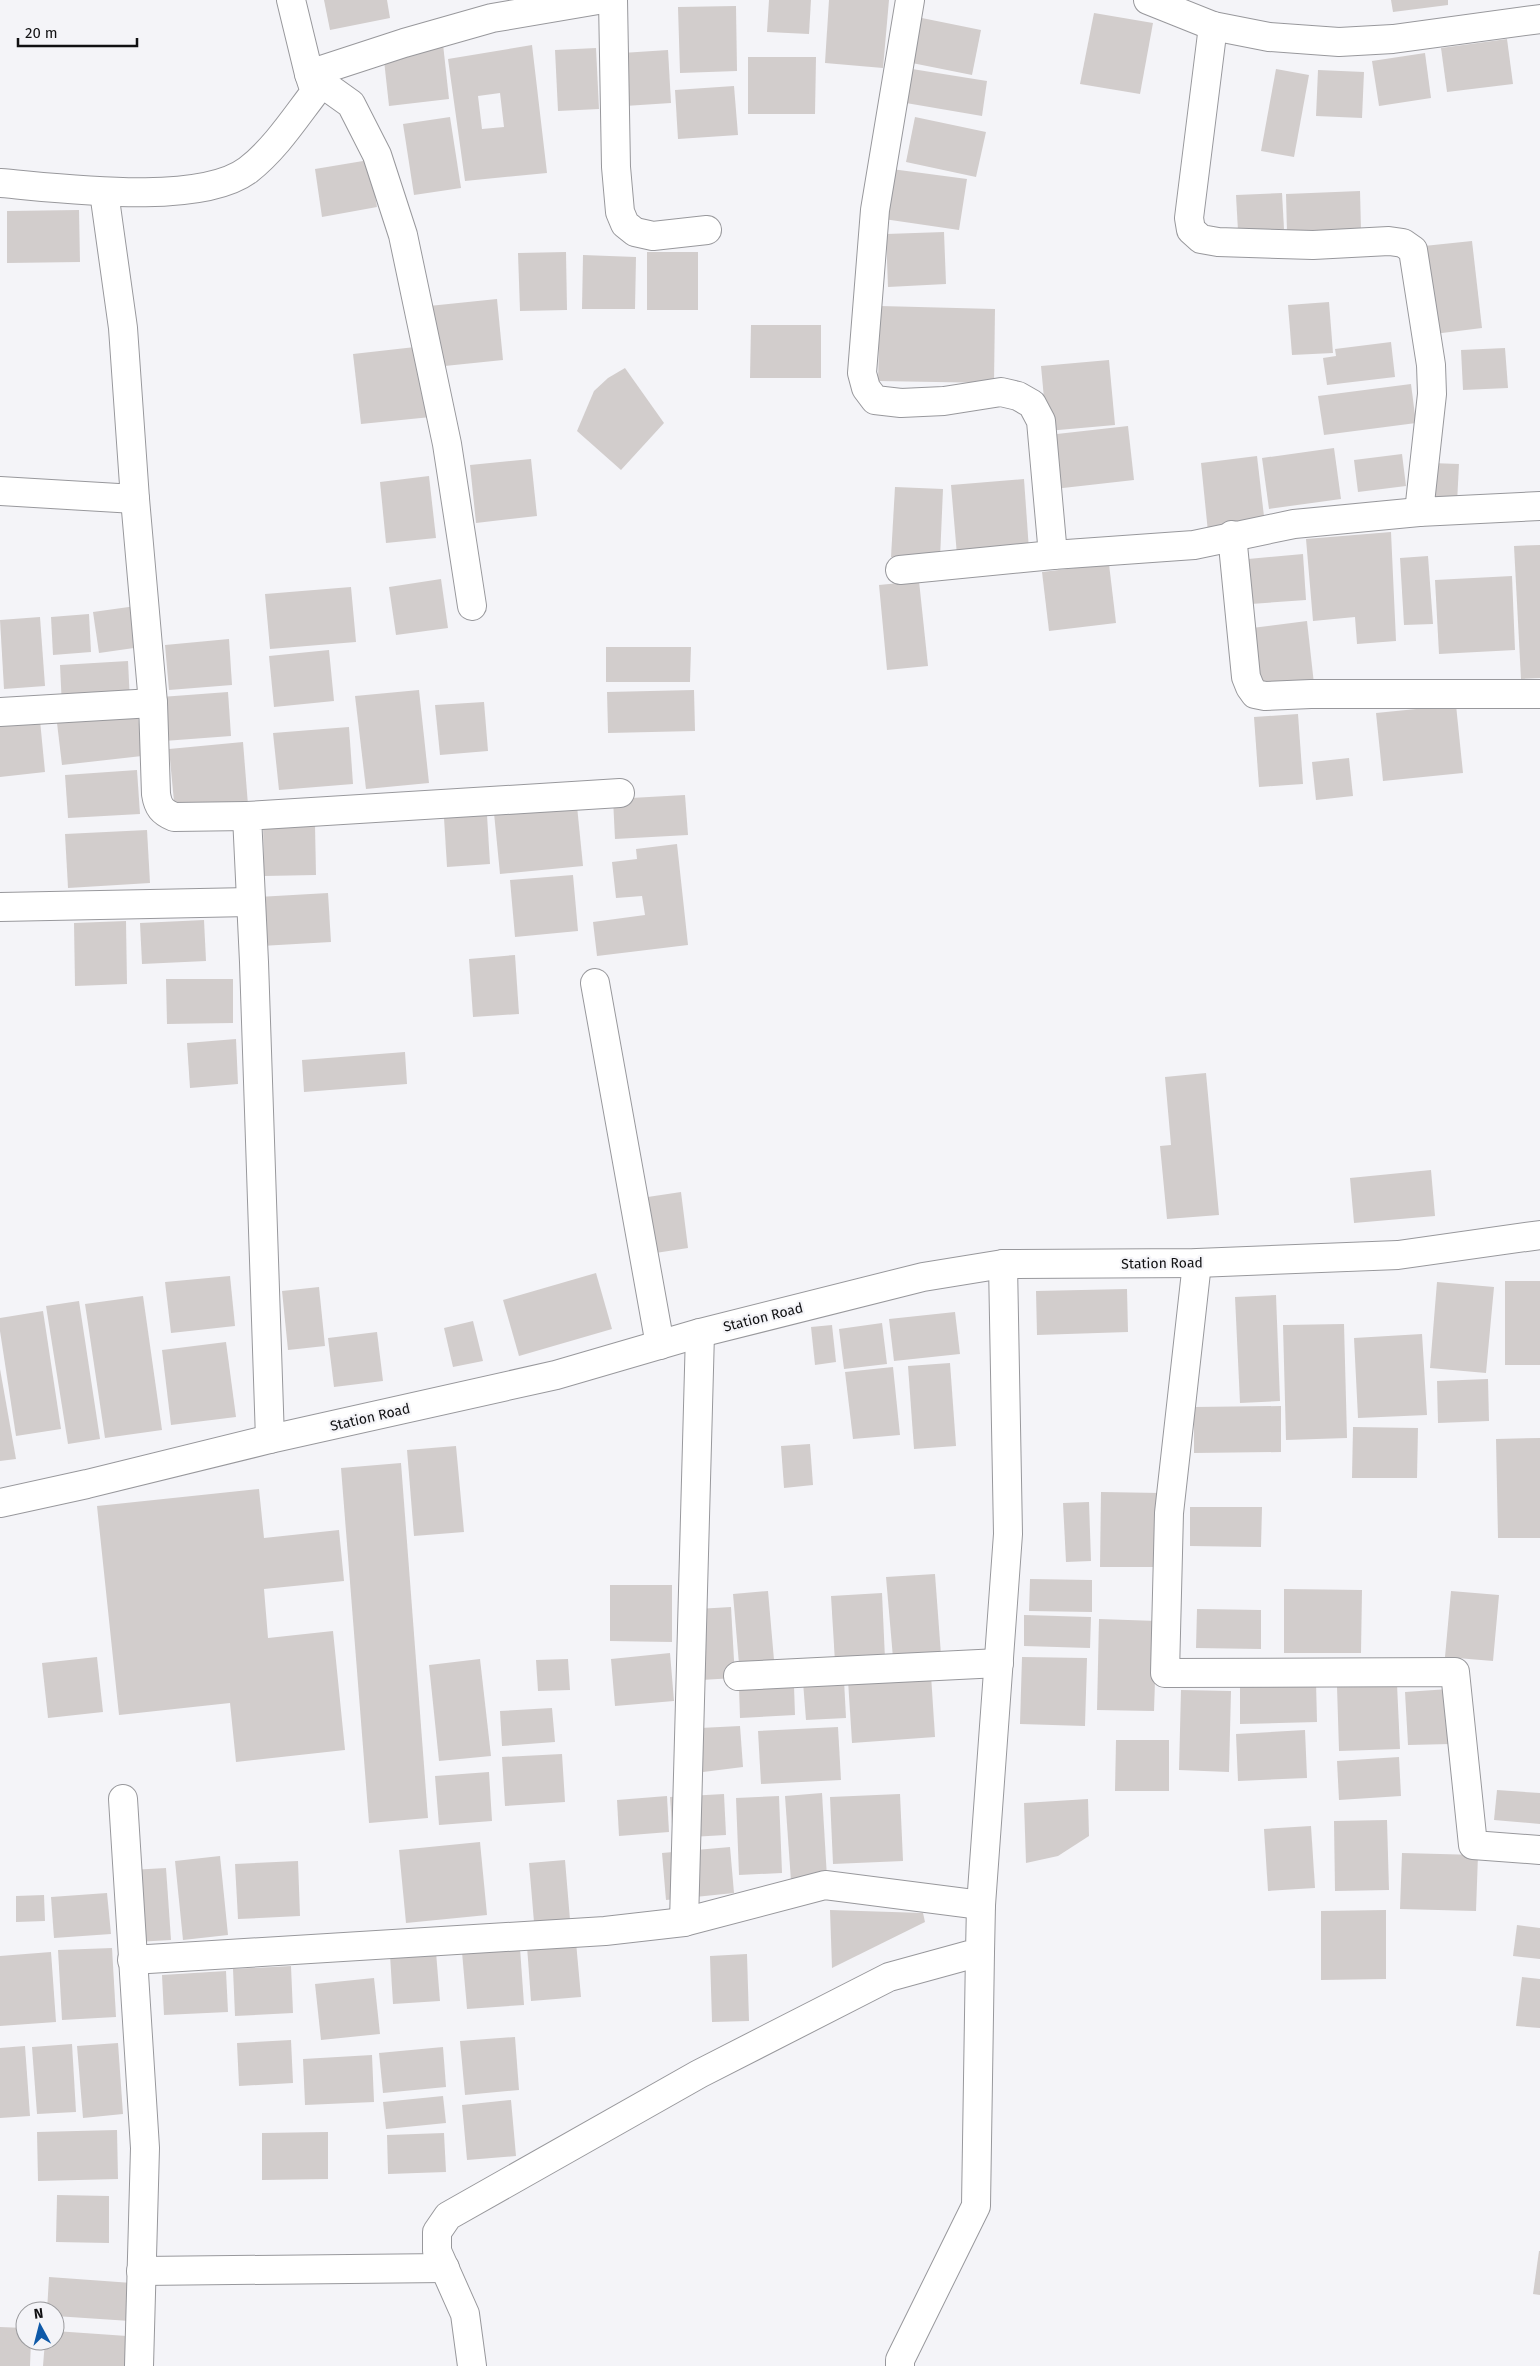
<svg xmlns="http://www.w3.org/2000/svg" width="1540" height="2366" font-family="'Fira Sans',sans-serif">
  <style>
    .building { fill: #d2cdcc; fill-rule: evenodd }
    .lines { fill: none; stroke-linecap: round; stroke-linejoin: round }
    .minor-casing { stroke: #98989c; stroke-width: 30 }
    .secondary-casing { stroke: #98989c; stroke-width: 30 }
    .minor { stroke: #fff; stroke-width: 28 }
    .secondary { stroke: #fff; stroke-width: 28 }
    .labels { text-anchor: middle; stroke-width: 4.5; stroke-linejoin: round; paint-order: stroke }
    .street-label { font-size: 14px; fill: #111113; stroke: #f4f4f8 }
  </style>
  <rect width="100%" height="100%" fill="#f4f4f8"/>
  <g class="building">
    <path d="M324,0H387L390,18L330,30Z"/>
    <path d="M769,0H811L809,34L767,32Z"/>
    <path d="M829,0H889L883,68L825,63Z"/>
    <path d="M1391,0H1448V5L1393,12Z"/>
    <path d="M736,6L737,71L680,73L678,7Z"/>
    <path d="M1094,13L1153,23L1140,94L1080,84Z"/>
    <path d="M912,16L981,30L972,75L902,61Z"/>
    <path d="M1507,39L1513,84L1447,92L1441,48Z"/>
    <path d="M443,44L449,99L389,106L383,51Z"/>
    <path d="M532,45L547,173L465,181L448,59ZM500,93L504,127L482,129L478,96Z"/>
    <path d="M596,48L599,109L558,111L555,50Z"/>
    <path d="M668,50L671,103L625,106L622,53Z"/>
    <path d="M1425,53L1431,98L1379,106L1372,61Z"/>
    <path d="M748,57H816L815,114H748Z"/>
    <path d="M912,69L987,81L982,116L906,103Z"/>
    <path d="M1276,69L1309,75L1294,157L1261,151Z"/>
    <path d="M1318,70L1364,72L1362,118L1316,116Z"/>
    <path d="M734,86L738,135L678,139L675,90Z"/>
    <path d="M450,117L461,188L414,195L403,124Z"/>
    <path d="M915,117L986,132L976,177L906,162Z"/>
    <path d="M369,160L377,207L322,217L315,169Z"/>
    <path d="M884,168L967,179L959,230L877,218Z"/>
    <path d="M1360,191L1361,230L1287,233L1286,194Z"/>
    <path d="M1282,193L1284,229L1238,231L1236,195Z"/>
    <path d="M79,210L80,262L7,263V211Z"/>
    <path d="M944,232L946,284L888,287L886,234Z"/>
    <path d="M1472,241L1482,328L1434,334L1424,246Z"/>
    <path d="M566,252L567,310L520,311L518,253Z"/>
    <rect x="647" y="252" width="51" height="58"/>
    <path d="M583,255L636,257L635,309H582Z"/>
    <path d="M497,299L503,360L435,367L429,306Z"/>
    <path d="M1329,302L1333,353L1292,355L1288,305Z"/>
    <path d="M880,306L995,309L994,383L878,381Z"/>
    <path d="M751,325H821V378H750Z"/>
    <path d="M1391,342L1395,377L1327,385L1323,358L1336,356L1335,349Z"/>
    <path d="M424,346L431,417L361,424L353,354Z"/>
    <path d="M1505,348L1508,388L1463,390L1461,350Z"/>
    <path d="M1109,360L1115,425L1047,431L1041,366Z"/>
    <path d="M625,368L664,423L621,470L577,431L594,391L608,378Z"/>
    <path d="M1411,384L1416,423L1324,435L1318,396Z"/>
    <path d="M1128,426L1134,480L1054,489L1048,435Z"/>
    <path d="M1334,448L1341,499L1269,509L1262,458Z"/>
    <path d="M1402,454L1406,486L1358,492L1354,460Z"/>
    <path d="M1257,456L1265,525L1208,532L1201,463Z"/>
    <path d="M531,459L537,516L476,523L470,465Z"/>
    <path d="M1431,463L1459,464L1457,503L1429,501Z"/>
    <path d="M429,476L436,538L386,543L380,482Z"/>
    <path d="M1024,479L1029,550L957,555L951,485Z"/>
    <path d="M895,487L943,489L940,559L891,557Z"/>
    <path d="M1391,532L1396,641L1357,644L1355,617L1313,621L1306,539Z"/>
    <path d="M1540,545V678L1521,679L1514,546Z"/>
    <path d="M1303,554L1306,600L1251,604L1248,559Z"/>
    <path d="M1428,556L1433,624L1404,625L1400,558Z"/>
    <path d="M1109,564L1116,623L1049,631L1042,572Z"/>
    <path d="M1512,576L1515,650L1439,654L1435,580Z"/>
    <path d="M441,579L448,628L396,635L389,587Z"/>
    <path d="M919,581L928,666L887,670L879,585Z"/>
    <path d="M351,587L356,642L270,649L265,594Z"/>
    <path d="M136,606L141,647L99,653L93,612Z"/>
    <path d="M89,614L91,652L53,655L51,617Z"/>
    <path d="M40,617L45,686L4,689L0,620Z"/>
    <path d="M1307,621L1314,684L1259,691L1252,628Z"/>
    <path d="M229,639L232,685L169,690L165,645Z"/>
    <path d="M606,647H691L690,682H606Z"/>
    <path d="M329,650L334,701L274,707L269,656Z"/>
    <path d="M128,661L130,702L62,707L60,665Z"/>
    <path d="M419,690L429,783L366,789L355,696Z"/>
    <path d="M694,690L695,731L608,733L607,692Z"/>
    <path d="M228,692L231,736L164,741L161,697Z"/>
    <path d="M484,702L488,751L440,755L435,705Z"/>
    <path d="M1456,705L1463,773L1383,781L1376,713Z"/>
    <path d="M39,710L45,772L0,777V714Z"/>
    <path d="M138,714L142,756L62,765L57,723Z"/>
    <path d="M1298,714L1303,784L1259,787L1254,717Z"/>
    <path d="M349,727L353,784L279,790L273,733Z"/>
    <path d="M243,742L248,805L175,812L169,749Z"/>
    <path d="M1349,758L1353,796L1316,800L1312,762Z"/>
    <path d="M137,770L140,814L68,818L65,775Z"/>
    <path d="M685,795L688,835L615,839L613,799Z"/>
    <path d="M577,806L583,866L500,874L494,813Z"/>
    <path d="M487,815L490,864L447,867L444,818Z"/>
    <path d="M315,825L316,875L264,876L263,826Z"/>
    <path d="M147,830L150,883L68,888L65,834Z"/>
    <path d="M677,844L688,945L597,956L593,922L645,915L642,896L616,898L612,862L637,859L636,849Z"/>
    <path d="M573,875L578,931L515,937L510,880Z"/>
    <path d="M328,893L331,942L261,946L258,897Z"/>
    <path d="M204,920L206,961L142,964L140,923Z"/>
    <path d="M126,921L127,984L75,986L74,923Z"/>
    <path d="M515,955L519,1014L473,1017L469,959Z"/>
    <path d="M166,979H233V1023L167,1024Z"/>
    <path d="M236,1039L238,1084L190,1088L187,1043Z"/>
    <path d="M405,1052L407,1084L304,1092L302,1060Z"/>
    <path d="M1206,1073L1219,1215L1167,1219L1160,1146L1171,1145L1165,1077Z"/>
    <path d="M1431,1170L1435,1216L1354,1223L1350,1178Z"/>
    <path d="M681,1192L688,1248L649,1254L641,1198Z"/>
    <path d="M596,1273L612,1329L519,1356L503,1300Z"/>
    <path d="M230,1276L235,1326L171,1333L165,1282Z"/>
    <rect x="1505" y="1281" width="35" height="84"/>
    <path d="M1437,1282L1494,1287L1486,1373L1430,1368Z"/>
    <path d="M319,1287L325,1346L288,1350L282,1291Z"/>
    <path d="M1127,1289L1128,1332L1037,1335L1036,1291Z"/>
    <path d="M1276,1295L1280,1401L1240,1403L1235,1297Z"/>
    <path d="M143,1296L162,1430L105,1438L85,1304Z"/>
    <path d="M79,1301L100,1439L68,1444L46,1306Z"/>
    <path d="M43,1311L61,1429L16,1436L0,1331V1318Z"/>
    <path d="M955,1312L960,1354L894,1361L889,1319Z"/>
    <path d="M473,1321L483,1361L453,1367L444,1328Z"/>
    <path d="M882,1323L887,1364L844,1369L839,1329Z"/>
    <path d="M1344,1324L1347,1438L1286,1440L1283,1325Z"/>
    <path d="M832,1325L836,1362L815,1365L811,1327Z"/>
    <path d="M377,1332L383,1381L334,1387L328,1338Z"/>
    <path d="M1422,1334L1427,1415L1358,1418L1354,1338Z"/>
    <path d="M226,1342L236,1417L171,1425L162,1350Z"/>
    <path d="M950,1363L956,1446L914,1449L908,1366Z"/>
    <path d="M893,1367L900,1435L853,1439L845,1372Z"/>
    <path d="M0,1369L16,1459L0,1461Z"/>
    <path d="M1488,1379L1489,1421L1438,1423L1437,1381Z"/>
    <path d="M1281,1406V1452L1194,1453V1407Z"/>
    <path d="M1353,1427L1418,1428L1417,1478H1352Z"/>
    <path d="M1540,1438V1538H1498L1496,1439Z"/>
    <path d="M810,1444L813,1485L784,1488L781,1446Z"/>
    <path d="M456,1446L464,1532L414,1536L407,1450Z"/>
    <path d="M401,1463L428,1818L369,1823L341,1468Z"/>
    <path d="M259,1489L264,1538L339,1530L344,1581L264,1589L268,1638L333,1631L345,1750L236,1762L230,1703L119,1715L97,1506Z"/>
    <path d="M1101,1492L1161,1493L1160,1567H1100Z"/>
    <path d="M1089,1502L1091,1561L1066,1562L1063,1503Z"/>
    <path d="M1190,1507H1262L1261,1547L1190,1546Z"/>
    <path d="M935,1574L941,1655L893,1658L886,1577Z"/>
    <path d="M1030,1579L1092,1580V1612L1029,1611Z"/>
    <path d="M610,1585H672V1642L610,1641Z"/>
    <path d="M1284,1589L1362,1590L1361,1653H1284Z"/>
    <path d="M768,1591L774,1660L739,1664L733,1594Z"/>
    <path d="M1451,1591L1499,1595L1493,1661L1445,1657Z"/>
    <path d="M882,1593L885,1659L835,1662L831,1596Z"/>
    <path d="M731,1607L735,1678L701,1680L697,1609Z"/>
    <path d="M1197,1609L1261,1610V1649L1196,1648Z"/>
    <path d="M1024,1615L1091,1617L1090,1648L1024,1646Z"/>
    <path d="M1099,1619L1157,1621L1154,1711L1097,1710Z"/>
    <path d="M670,1653L674,1701L615,1706L611,1659Z"/>
    <path d="M97,1657L103,1712L48,1718L42,1663Z"/>
    <path d="M1022,1657L1087,1658L1085,1726L1020,1724Z"/>
    <path d="M480,1659L491,1756L439,1761L429,1665Z"/>
    <path d="M568,1659L570,1690L538,1691L536,1660Z"/>
    <path d="M931,1675L935,1737L852,1743L848,1680Z"/>
    <path d="M844,1680L846,1718L806,1720L803,1682Z"/>
    <path d="M1316,1681L1317,1722L1240,1724V1682Z"/>
    <path d="M1397,1684L1400,1749L1339,1751L1337,1686Z"/>
    <path d="M794,1686L795,1715L740,1718L739,1688Z"/>
    <path d="M1449,1689L1451,1744L1408,1745L1405,1692Z"/>
    <path d="M1181,1690L1231,1691L1229,1772L1179,1770Z"/>
    <path d="M552,1708L555,1742L502,1746L500,1711Z"/>
    <path d="M740,1726L743,1767L703,1772L700,1728Z"/>
    <path d="M838,1727L841,1780L761,1784L758,1731Z"/>
    <path d="M1305,1730L1307,1778L1238,1781L1236,1734Z"/>
    <path d="M1116,1740H1169V1791H1115Z"/>
    <path d="M562,1754L565,1802L505,1806L502,1757Z"/>
    <path d="M1399,1757L1401,1796L1339,1800L1337,1761Z"/>
    <path d="M489,1772L492,1821L439,1825L435,1776Z"/>
    <path d="M1497,1790L1540,1793V1824L1494,1820Z"/>
    <path d="M822,1793L827,1878L791,1881L785,1796Z"/>
    <path d="M724,1794L726,1835L673,1838L670,1797Z"/>
    <path d="M900,1794L903,1861L833,1864L830,1797Z"/>
    <path d="M667,1796L669,1832L619,1836L617,1800Z"/>
    <path d="M779,1796L782,1873L739,1875L736,1798Z"/>
    <path d="M1088,1799L1089,1836L1058,1856L1026,1863L1024,1803Z"/>
    <path d="M1387,1820L1389,1890L1335,1891L1334,1821Z"/>
    <path d="M1311,1826L1315,1888L1268,1891L1264,1829Z"/>
    <path d="M480,1842L487,1915L406,1923L399,1850Z"/>
    <path d="M730,1847L734,1893L666,1900L662,1853Z"/>
    <path d="M1402,1853L1478,1855L1476,1911L1400,1909Z"/>
    <path d="M220,1856L228,1935L183,1940L175,1861Z"/>
    <path d="M565,1860L570,1920L534,1922L529,1863Z"/>
    <path d="M298,1861L300,1916L238,1919L235,1864Z"/>
    <path d="M166,1868L171,1940L136,1942L131,1870Z"/>
    <path d="M107,1893L111,1934L54,1938L51,1897Z"/>
    <path d="M44,1895L45,1921L16,1922V1896Z"/>
    <path d="M830,1910L923,1913L925,1922L832,1968Z"/>
    <path d="M1386,1910V1979L1321,1980V1911Z"/>
    <path d="M1517,1925L1540,1928V1959L1513,1956Z"/>
    <path d="M576,1942L581,1997L531,2001L527,1946Z"/>
    <path d="M112,1948L116,2017L62,2020L58,1950Z"/>
    <path d="M520,1948L524,2005L467,2009L462,1952Z"/>
    <path d="M51,1952L56,2022L0,2026V1956Z"/>
    <path d="M436,1952L440,2001L393,2004L390,1955Z"/>
    <path d="M747,1954L749,2021L712,2022L710,1956Z"/>
    <path d="M291,1966L293,2013L235,2016L233,1969Z"/>
    <path d="M226,1971L228,2012L164,2015L162,1975Z"/>
    <path d="M1522,1977L1540,1979V2028L1516,2026Z"/>
    <path d="M374,1978L380,2034L321,2040L315,1984Z"/>
    <path d="M515,2037L519,2090L465,2095L460,2041Z"/>
    <path d="M291,2040L293,2083L239,2086L237,2043Z"/>
    <path d="M118,2043L123,2114L83,2118L77,2046Z"/>
    <path d="M72,2044L76,2112L37,2114L32,2047Z"/>
    <path d="M25,2046L30,2116L0,2118V2048Z"/>
    <path d="M443,2047L446,2087L383,2093L379,2053Z"/>
    <path d="M372,2055L374,2102L305,2105L303,2059Z"/>
    <path d="M443,2096L446,2123L386,2129L383,2102Z"/>
    <path d="M511,2100L516,2156L467,2160L462,2105Z"/>
    <path d="M117,2130L118,2179L38,2181L37,2132Z"/>
    <path d="M328,2132V2179L262,2180V2133Z"/>
    <path d="M444,2133L446,2172L388,2174L387,2135Z"/>
    <path d="M57,2195L109,2196V2243L56,2242Z"/>
    <path d="M1539,2251H1540V2295L1533,2294Z"/>
    <path d="M49,2277L132,2283L130,2321L55,2316V2311H47Z"/>
    <path d="M0,2327L25,2328V2341H31L30,2366H0Z"/>
    <path d="M55,2331L127,2336L125,2366H43L45,2341H55Z"/>
  </g>
  <g class="lines">
    <g class="minor-casing">
      <g id="minor">
        <path d="M291,0L309,74L351,104L377,155L403,235L447,444L472,606"/>
        <path d="M613,0L616,167L620,212L625,224L635,232L653,236L707,230"/>
        <path d="M910,0L875,210L862,373L866,388L875,400L901,403L944,401L1001,392L1018,396L1032,404L1041,421L1053,555L1194,545L1294,524L1419,512"/>
        <path d="M1148,0L1213,26L1269,37L1339,42L1393,39L1540,19"/>
        <path d="M1213,26L1189,218L1191,230L1201,239L1218,242L1313,245L1389,241L1403,243L1413,250L1431,365L1432,394L1419,512L1540,506"/>
        <path d="M0,183C60,188 199,207 248,170C275,149 295,118 315,92L309,74L404,43L492,18L598,0"/>
        <path d="M0,491L135,499L123,328L104,192"/>
        <path d="M135,499L153,703L156,794C158,807 162,812 174,817L247,816"/>
        <path d="M1232,535L1246,677L1250,687L1255,694L1265,696L1311,694H1540"/>
        <path d="M900,570L1053,555"/>
        <path d="M0,712L153,703"/>
        <path d="M0,907L250,902"/>
        <path d="M595,983L660,1345"/>
        <path d="M1197,1263L1169,1513L1165,1673L1455,1672L1473,1845L1540,1850"/>
        <path d="M270,1439L254,962L247,816L620,793"/>
        <path d="M738,1676L999,1663"/>
        <path d="M123,1799L145,2148L139,2366"/>
        <path d="M684,1922L700,1333"/>
        <path d="M132,1960L605,1931L684,1922L825,1885L981,1905"/>
        <path d="M141,2271L445,2268"/>
        <path d="M472,2366L465,2314L437,2251V2232L448,2216L699,2074L889,1977L980,1952L981,1905L1008,1534L1003,1264"/>
        <path d="M900,2366V2360L976,2206L980,1952"/>
      </g>
    </g>
    <g class="secondary-casing">
      <path id="secondary" d="M0,1503L87,1484L270,1439L556,1375L700,1333L923,1277L1003,1264L1197,1263L1398,1255L1540,1235"/>
    </g>
    <use href="#minor" class="minor"/>
    <use href="#secondary" class="secondary"/>
  </g>
  <g class="labels">
    <g class="street-label">
      <text transform="translate(1162 1263) rotate(-1)" y="5">Station Road</text>
      <text transform="translate(763 1317) rotate(-14)" y="5">Station Road</text>
      <text transform="translate(370 1417) rotate(-13)" y="5">Station Road</text>
    </g>
  </g>
  <g transform="translate(40 2326) rotate(353)"><circle r="24" fill="#f4f4f8" stroke="#99999c"/>
  <path d="M0-4L9 19L0 12L-9 19Z" fill="#0e59a8"/>
  <text y="-8" font-size="14" font-weight="bold" text-anchor="middle" fill="#111113">N</text>
  </g>
  <path d="M18 38v8h119v-8" fill="none" stroke="#111113" stroke-width="2.5"/>
  <text x="25" y="38" font-size="15" fill="#111113" stroke="#f4f4f8" stroke-width="4" paint-order="stroke">20 m</text>
</svg>
